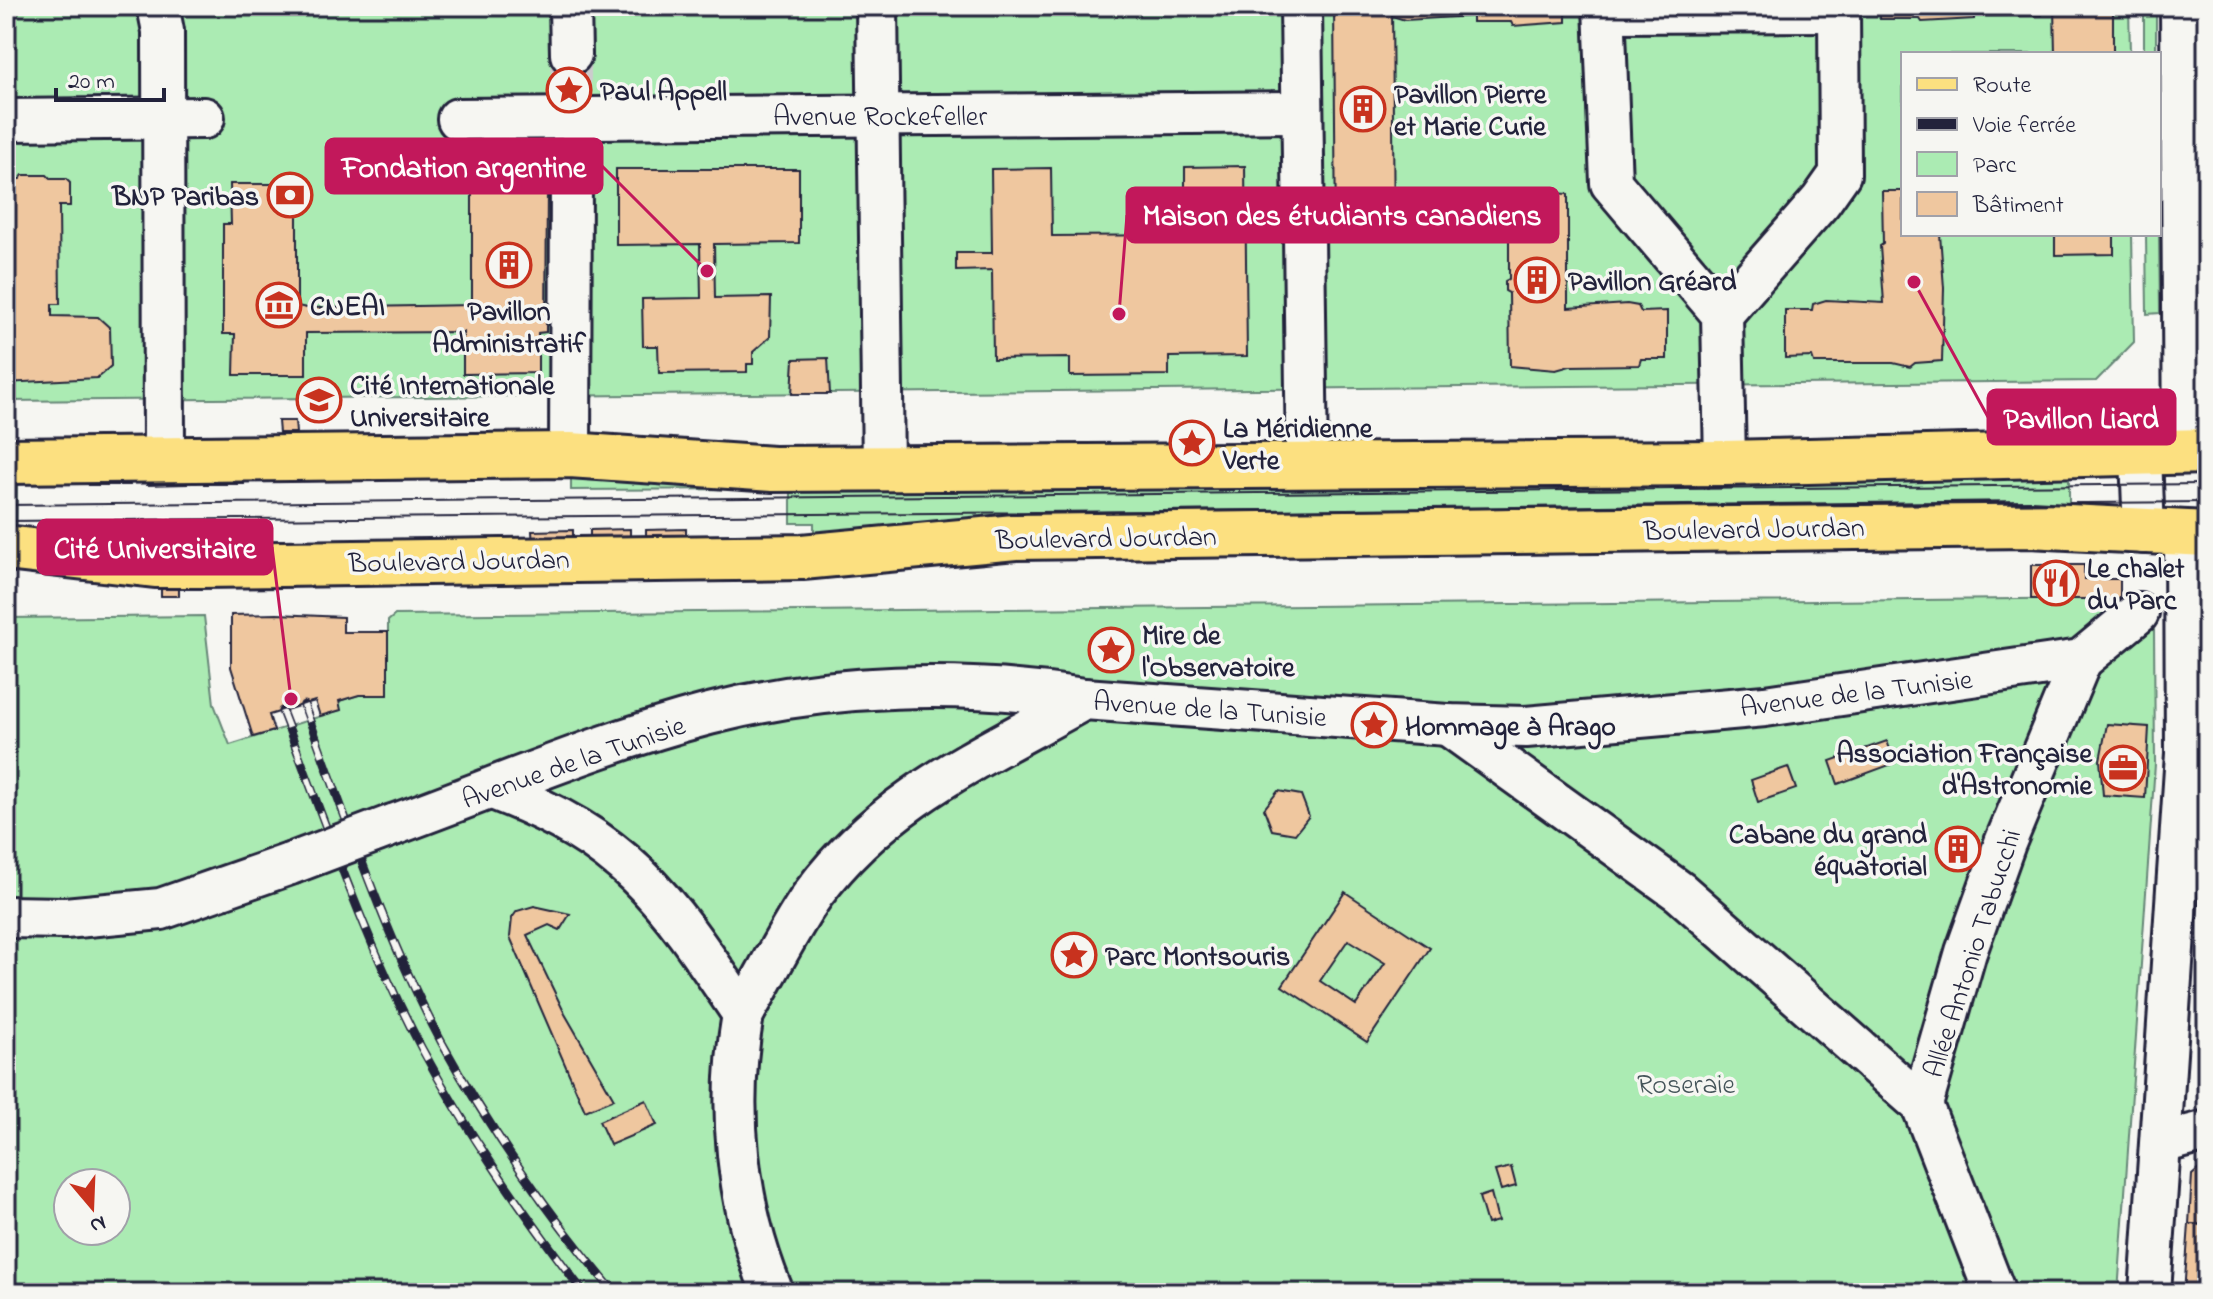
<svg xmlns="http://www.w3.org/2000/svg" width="2213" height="1299" font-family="'Indie Flower',sans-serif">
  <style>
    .green { fill: #abebb3; stroke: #668677; stroke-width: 2; fill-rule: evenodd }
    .building { fill: #efc79f; stroke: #22223b; stroke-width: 2; fill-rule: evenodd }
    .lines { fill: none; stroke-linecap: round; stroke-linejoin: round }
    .minor-tunnel { stroke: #cccccd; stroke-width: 40; stroke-dasharray: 40 20; stroke-linecap: butt }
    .minor-casing { stroke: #22223b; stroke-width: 46 }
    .major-casing { stroke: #22223b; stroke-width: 50 }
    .minor { stroke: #f6f6f2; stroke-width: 40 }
    .major { stroke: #fce080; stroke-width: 44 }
    .tram { stroke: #22223b; stroke-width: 2 }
    .rail-casing { stroke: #22223b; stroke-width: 9 }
    .rail { stroke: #f6f6f2; stroke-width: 6; stroke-dasharray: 18; stroke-linecap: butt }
    .minor-bridge-casing { stroke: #22223b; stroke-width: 46; stroke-linecap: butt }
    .minor-bridge { stroke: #f6f6f2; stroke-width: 40 }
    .labels { text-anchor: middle; stroke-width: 7; stroke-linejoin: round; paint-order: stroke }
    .poi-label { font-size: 28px; font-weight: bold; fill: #22223b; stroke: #f6f6f2; text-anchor: start }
    .street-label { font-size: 28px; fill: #22223b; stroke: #f6f6f2 }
    .park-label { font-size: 28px; fill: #445459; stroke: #f6f6f2 }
    .leader { fill: none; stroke: #c2185b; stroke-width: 3 }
    .callout-dot { fill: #c2185b; stroke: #f6f6f2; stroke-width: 3 }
    .callout { fill: #c2185b; stroke: #c2185b; stroke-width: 3 }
    .callout-label { font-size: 30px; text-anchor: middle; font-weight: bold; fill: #fff }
  </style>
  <rect width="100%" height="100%" fill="#f6f6f2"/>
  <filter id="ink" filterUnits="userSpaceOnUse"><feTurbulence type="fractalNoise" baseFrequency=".0125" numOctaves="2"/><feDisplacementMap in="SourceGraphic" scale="16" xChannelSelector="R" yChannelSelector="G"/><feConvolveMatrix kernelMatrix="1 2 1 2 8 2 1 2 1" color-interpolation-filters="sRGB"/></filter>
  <g filter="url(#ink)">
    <g class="green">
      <path d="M6,6H2129L2130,54H1903V234H2132L2134,342L2096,381L6,401Z"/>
      <rect x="2144" y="6" width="12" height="48"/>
      <path d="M2146,234H2159L2160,313L2147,314Z"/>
      <path d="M571,465L753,489L571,490Z"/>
      <path d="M17,471L16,528H6V472Z"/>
      <path d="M2069,477V510L814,547V523H791V489Z"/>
      <path d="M17,529H203V553Z"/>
      <path d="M2125,598L2154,630L2155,764L2118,1293H6V618L204,616L214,704L230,745L340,710L339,701L359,695L388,632V621L395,615ZM68,1183H116V1231H68Z"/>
    </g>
    <g class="building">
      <path d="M1334,6H1392L1394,239H1336Z"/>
      <path d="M1392,6H1472V16L1405,20L1392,16Z"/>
      <path d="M1472,6H1566V22L1513,26L1511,22H1472Z"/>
      <path d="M1880,6H1974V19L1922,22L1920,19H1880Z"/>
      <path d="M1974,6H2054L2055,12H2042V15L1987,16V13H1974Z"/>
      <path d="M2054,6H2113V54H2055Z"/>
      <path d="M1245,166L1247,356L1169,357V375L1070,376V358L993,359L992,270L956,271V253H992L991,169L1051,168L1052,236L1185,235V167Z"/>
      <path d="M616,169H799V243L714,244L715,298L771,297L770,337L753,352V364H747V372L659,373L658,346H643L642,299L701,298L700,244L616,245Z"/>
      <path d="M23,175H47L51,179H66L70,183V206H59L60,304H52V316L98,317L110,328L111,366L97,378L6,383V179H20Z"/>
      <path d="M230,184H297V306L307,308L472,305V184H538V187H547L546,332L538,333V373L463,374V332L306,333V375H234L235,334H223V224H231Z"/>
      <path d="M1516,191L1568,194V308L1627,304L1638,306L1641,312L1667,311V359H1641L1639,365L1570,366L1556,370L1510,366L1509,293L1505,291V281L1509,279V237H1475L1474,194H1513Z"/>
      <path d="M1882,191H1903V234H1940L1944,288L1942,361L1915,363L1910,367L1893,363H1814L1812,357L1785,358V310H1812L1813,304L1826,300L1884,303L1880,246L1883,244Z"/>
      <path d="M2055,234H2114V254L2055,255Z"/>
      <path d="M828,358L830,394H792L794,359Z"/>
      <path d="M278,421H295L296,433H279Z"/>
      <path d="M146,469H187V484L147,485Z"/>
      <path d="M203,469H244V484H204Z"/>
      <path d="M90,470H130V485H89Z"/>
      <path d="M630,529V544L590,545V530Z"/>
      <path d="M686,529V544L646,545V530Z"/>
      <path d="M573,530V545L533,546L532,531Z"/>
      <path d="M2031,565H2084V579H2120V599H2031Z"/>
      <rect x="161" y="586" width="18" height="10"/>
      <path d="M277,614L343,617V632H388V695H359L339,701L341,710L320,716L315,701L269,715L274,731L253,737L231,667V615Z"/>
      <path d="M2107,724L2149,727L2145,798L2103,795L2100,760Z"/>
      <path d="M1887,741L1895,763L1838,784L1830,761Z"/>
      <path d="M1788,767L1796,789L1758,802L1751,780Z"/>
      <path d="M1278,791L1301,795L1309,816L1295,834L1272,830L1264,809Z"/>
      <circle cx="1958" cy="850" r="15"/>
      <path d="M1345,892L1430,948L1367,1042L1282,986ZM1348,940L1385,963L1356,1005L1320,981Z"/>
      <path d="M534,906L570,914L560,930L549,925L527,935L565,1014L614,1099L585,1111L510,937L512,918L517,911Z"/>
      <path d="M2207,974V1026L2202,1027L2206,976Z"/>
      <path d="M2207,1026V1046L2201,1048L2202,1027Z"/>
      <path d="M646,1100L657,1125L610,1145L599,1121Z"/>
      <path d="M2207,1162V1225L2189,1224L2192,1175Z"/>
      <path d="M1511,1167L1516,1186L1501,1190L1495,1171Z"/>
      <path d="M1491,1193L1498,1221L1487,1224L1479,1197Z"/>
      <path d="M2189,1224L2207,1225V1293H2184Z"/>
    </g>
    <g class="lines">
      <path class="minor-tunnel" d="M571,54V175"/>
      <g class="minor-casing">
        <g id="minor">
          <path d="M158,6L163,31L164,459"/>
          <path d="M570,6L571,54"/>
          <path d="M877,6L883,468"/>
          <path d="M1301,6L1307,466"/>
          <path d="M1604,6L1611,183L1722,314L1725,463"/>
          <path d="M2181,6L2184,453"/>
          <path d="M1604,12L1839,11"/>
          <path d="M458,119L1302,112"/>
          <path d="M6,120L204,118"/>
          <path d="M1722,314L1821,201L1840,174L1839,6"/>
          <path d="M570,455L571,175"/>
          <path d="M2141,455L2144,533"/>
          <path d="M1448,725L1680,892L1922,1105"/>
          <path d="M493,789C629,841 665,898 743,1014C727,1107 736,1205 773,1293"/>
          <path d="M393,825C498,787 601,742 709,714C828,683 963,680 1084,699L1448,725L1526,727L1765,706L2081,660L2138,613"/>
          <path d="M6,917L65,918L161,909L290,864"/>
          <path d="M743,1014C766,976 789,928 814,893C885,797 984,756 1084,699"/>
          <path d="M2161,1143L2207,1131"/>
          <path d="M1995,1293L1922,1105L1966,952L2005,843L2081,660"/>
          <path d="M2150,1293L2186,754L2185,534"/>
        </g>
      </g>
      <g class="major-casing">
        <g id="major">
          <path d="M6,461L570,455L773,469L1725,463L2207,451"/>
          <path d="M6,548L155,565H201L802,557L1015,537L2029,525L2207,534"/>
        </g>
      </g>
      <use href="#minor" class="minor"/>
      <use href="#major" class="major"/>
      <g class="tram">
        <path d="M6,505L2207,484"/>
        <path d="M6,521L2207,502"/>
      </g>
      <g class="rail-casing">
        <g id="rail">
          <path d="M304,705C344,813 387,941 442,1043C489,1128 551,1219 615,1293"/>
          <path d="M282,711C326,824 365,942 422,1049C469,1136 525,1215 584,1293"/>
        </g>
      </g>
      <use href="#rail" class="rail"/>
      <g class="minor-bridge-casing">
        <path id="minor-bridge" d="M290,864L393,825"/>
      </g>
      <use href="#minor-bridge" class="minor-bridge"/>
    </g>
  </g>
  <defs>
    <g id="sight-ring" transform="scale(2.3)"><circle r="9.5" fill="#f6f6f2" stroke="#c8321e" stroke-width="1.5"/><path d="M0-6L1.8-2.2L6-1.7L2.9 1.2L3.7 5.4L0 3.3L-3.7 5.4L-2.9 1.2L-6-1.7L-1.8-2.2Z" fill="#c8321e"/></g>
    <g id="building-ring" transform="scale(2.3)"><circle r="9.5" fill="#f6f6f2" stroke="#c8321e" stroke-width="1.5"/><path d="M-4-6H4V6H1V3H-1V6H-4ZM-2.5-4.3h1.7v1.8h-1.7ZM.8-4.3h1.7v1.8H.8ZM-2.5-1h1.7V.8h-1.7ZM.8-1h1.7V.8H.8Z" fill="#c8321e"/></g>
    <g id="bank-ring" transform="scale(2.3)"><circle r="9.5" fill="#f6f6f2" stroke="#c8321e" stroke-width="1.5"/><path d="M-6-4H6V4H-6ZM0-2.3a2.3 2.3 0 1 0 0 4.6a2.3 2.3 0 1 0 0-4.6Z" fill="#c8321e"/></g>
    <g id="museum-ring" transform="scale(2.3)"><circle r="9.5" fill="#f6f6f2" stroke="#c8321e" stroke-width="1.5"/><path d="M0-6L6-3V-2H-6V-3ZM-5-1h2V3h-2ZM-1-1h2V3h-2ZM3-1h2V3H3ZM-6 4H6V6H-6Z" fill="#c8321e"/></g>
    <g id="university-ring" transform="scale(2.3)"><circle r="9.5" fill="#f6f6f2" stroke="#c8321e" stroke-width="1.5"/><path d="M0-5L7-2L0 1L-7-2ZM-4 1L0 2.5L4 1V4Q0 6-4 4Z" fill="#c8321e"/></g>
    <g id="restaurant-ring" transform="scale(2.3)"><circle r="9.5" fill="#f6f6f2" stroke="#c8321e" stroke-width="1.5"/><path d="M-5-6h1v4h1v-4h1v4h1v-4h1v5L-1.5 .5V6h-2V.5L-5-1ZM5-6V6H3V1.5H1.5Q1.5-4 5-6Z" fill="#c8321e"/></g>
    <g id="office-ring" transform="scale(2.3)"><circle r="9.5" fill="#f6f6f2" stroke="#c8321e" stroke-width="1.5"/><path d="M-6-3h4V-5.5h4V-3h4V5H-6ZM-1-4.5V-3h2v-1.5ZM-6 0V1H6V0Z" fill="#c8321e"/></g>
  </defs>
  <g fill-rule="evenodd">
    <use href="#sight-ring" x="569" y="90"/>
    <use href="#building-ring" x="1363" y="109"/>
    <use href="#bank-ring" x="290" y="195"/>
    <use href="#building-ring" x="509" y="265"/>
    <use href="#building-ring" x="1537" y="280"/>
    <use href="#museum-ring" x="279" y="305"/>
    <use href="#university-ring" x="319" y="400"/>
    <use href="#sight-ring" x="1192" y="443"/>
    <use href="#restaurant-ring" x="2056" y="583"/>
    <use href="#sight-ring" x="1111" y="650"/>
    <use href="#sight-ring" x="1374" y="725"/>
    <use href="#office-ring" x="2123" y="768"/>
    <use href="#building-ring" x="1958" y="849"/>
    <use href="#sight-ring" x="1074" y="955"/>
  </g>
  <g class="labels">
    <g class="poi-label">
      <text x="600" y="100">Paul Appell</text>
      <text x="1394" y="103">Pavillon Pierre<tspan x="1394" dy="32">et Marie Curie</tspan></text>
      <text x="259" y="205" text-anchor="end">BNP Paribas</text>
      <text x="1568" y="290">Pavillon Gréard</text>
      <text x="310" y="315">CNEAI</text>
      <text x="509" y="320" text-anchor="middle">Pavillon<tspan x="509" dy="32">Administratif</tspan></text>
      <text x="350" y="394">Cité Internationale<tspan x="350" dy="32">Universitaire</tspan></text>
      <text x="1223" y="437">La Méridienne<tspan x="1223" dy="32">Verte</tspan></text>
      <text x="2087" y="577">Le chalet<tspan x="2087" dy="32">du Parc</tspan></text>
      <text x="1142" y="644">Mire de<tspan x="1142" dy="32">l'Observatoire</tspan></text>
      <text x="1405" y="735">Hommage à Arago</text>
      <text x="2092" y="762" text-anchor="end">Association Française<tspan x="2092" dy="32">d'Astronomie</tspan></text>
      <text x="1927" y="843" text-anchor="end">Cabane du grand<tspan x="1927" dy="32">équatorial</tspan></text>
      <text x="1105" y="965">Parc Montsouris</text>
    </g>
    <g class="street-label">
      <text x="880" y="125">Avenue Rockefeller</text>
      <text transform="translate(1754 528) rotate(-1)" y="10">Boulevard Jourdan</text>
      <text transform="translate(1106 537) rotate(-1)" y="10">Boulevard Jourdan</text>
      <text transform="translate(459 560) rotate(-1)" y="10">Boulevard Jourdan</text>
      <text transform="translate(1856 692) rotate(-7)" y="10">Avenue de la Tunisie</text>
      <text transform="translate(1210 708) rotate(4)" y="10">Avenue de la Tunisie</text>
      <text transform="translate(573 761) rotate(-19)" y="10">Avenue de la Tunisie</text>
      <text transform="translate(1971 953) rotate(-72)" y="10">Allée Antonio Tabucchi</text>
    </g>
    <g class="park-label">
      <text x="1686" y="1093">Roseraie</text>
    </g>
  </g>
  <path class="leader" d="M707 271L602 166M1119 314L1127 215M1914 282L1988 417M291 699L272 547"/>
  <g class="callout-dot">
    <circle cx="707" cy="271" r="8"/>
    <circle cx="1119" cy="314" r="8"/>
    <circle cx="1914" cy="282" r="8"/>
    <circle cx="291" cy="699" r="8"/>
  </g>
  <g class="callout">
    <rect x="326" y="139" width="276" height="54" rx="8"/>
    <rect x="1127" y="188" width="431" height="54" rx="8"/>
    <rect x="1988" y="390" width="187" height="54" rx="8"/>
    <rect x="38" y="520" width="234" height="54" rx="8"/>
  </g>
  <g class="callout-label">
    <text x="464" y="177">Fondation argentine</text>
    <text x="1342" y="225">Maison des étudiants canadiens</text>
    <text x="2081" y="428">Pavillon Liard</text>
    <text x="155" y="558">Cité Universitaire</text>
  </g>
  <rect width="2213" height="1299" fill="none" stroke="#f6f6f2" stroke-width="32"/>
  <rect x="16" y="16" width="2181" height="1267" fill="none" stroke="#22223b" stroke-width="3" filter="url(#ink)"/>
  <rect x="1901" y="52" width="260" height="184" fill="#f6f6f2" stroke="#a1a1a9" stroke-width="2"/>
  <rect x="1917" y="78" width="40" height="12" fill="#fce080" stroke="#a1a1a9" stroke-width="2"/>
  <text x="1973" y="92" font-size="24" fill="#22223b">Route</text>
  <rect x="1917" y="118" width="40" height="12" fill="#22223b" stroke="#a1a1a9" stroke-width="2"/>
  <text x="1973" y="132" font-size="24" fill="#22223b">Voie ferrée</text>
  <rect x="1917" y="152" width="40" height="24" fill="#abebb3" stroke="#a1a1a9" stroke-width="2"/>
  <text x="1973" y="172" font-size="24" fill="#22223b">Parc</text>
  <rect x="1917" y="192" width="40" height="24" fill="#efc79f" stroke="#a1a1a9" stroke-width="2"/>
  <text x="1973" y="212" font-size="24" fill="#22223b">Bâtiment</text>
  <g transform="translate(92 1207) rotate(161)"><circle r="38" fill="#f6f6f2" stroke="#a1a1a9" stroke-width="2"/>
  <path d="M0-6L14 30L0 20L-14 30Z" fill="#c8321e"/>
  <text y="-12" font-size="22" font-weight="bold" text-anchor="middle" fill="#22223b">N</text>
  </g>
  <path d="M56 88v12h108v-12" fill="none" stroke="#22223b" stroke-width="4"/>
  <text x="68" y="88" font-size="24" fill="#22223b" stroke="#f6f6f2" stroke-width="6" paint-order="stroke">20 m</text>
</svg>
